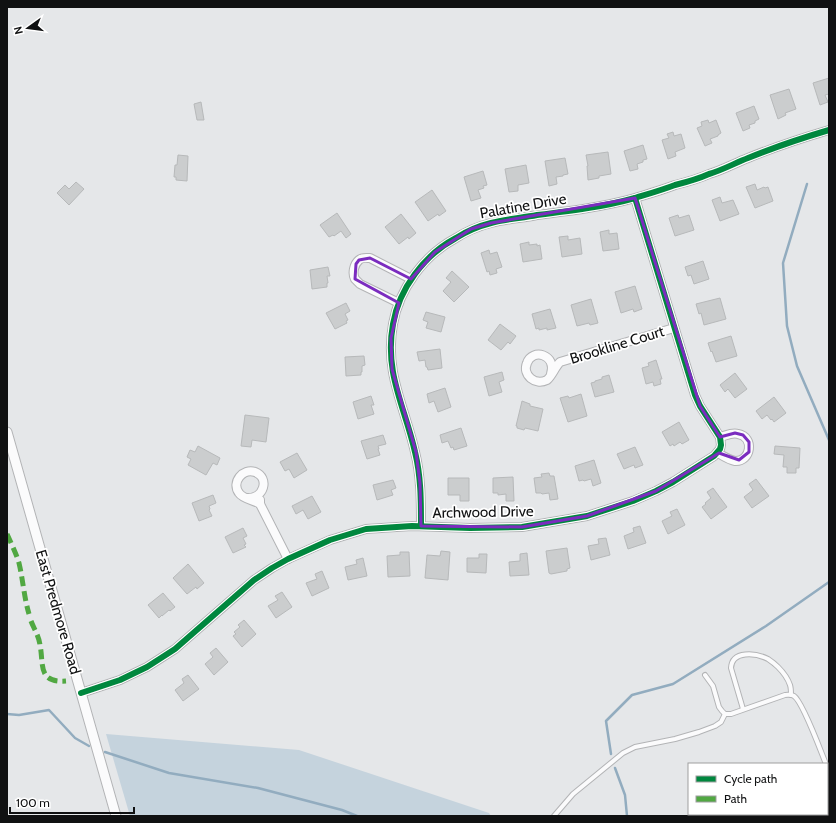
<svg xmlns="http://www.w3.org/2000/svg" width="836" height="823" font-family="Cabin,sans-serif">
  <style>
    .green { fill: #c5d3dd }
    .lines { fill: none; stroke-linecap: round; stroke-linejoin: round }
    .stream { stroke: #92acbf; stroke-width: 2.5 }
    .building { fill: #cbcdce; stroke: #b7b9ba }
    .service-casing { stroke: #b3b4b6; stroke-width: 6 }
    .minor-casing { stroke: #b3b4b6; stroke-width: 10 }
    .tertiary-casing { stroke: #b3b4b6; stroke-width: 11 }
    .service { stroke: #fbfbfc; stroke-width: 4 }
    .minor { stroke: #fbfbfc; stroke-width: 8 }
    .tertiary { stroke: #fbfbfc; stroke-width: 9 }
    .quiet { stroke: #51a842; stroke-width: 5; stroke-dasharray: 10 5; stroke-linecap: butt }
    .cycleway-casing { stroke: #fff; stroke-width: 8 }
    .cycleway { stroke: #00873e; stroke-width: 6 }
    .marked { fill: none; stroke: #7b2cbf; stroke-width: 3; stroke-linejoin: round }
    .labels { text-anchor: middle; stroke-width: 3.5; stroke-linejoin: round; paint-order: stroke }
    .street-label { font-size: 15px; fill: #101112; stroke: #fff }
  </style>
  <rect width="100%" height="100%" fill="#e5e7e9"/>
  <path class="green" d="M106,734L299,750L489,813L491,816H130Z"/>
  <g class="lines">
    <g class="stream">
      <path d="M807,184L783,263L787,326L797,366L829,440"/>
      <path d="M7,714L19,715L49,710L75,738L89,746"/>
      <path d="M105,752L169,773L258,788L342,810L357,816"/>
      <path d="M611,754L606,721L632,695L673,684L766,626L829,582"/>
      <path d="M615,768L625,795L627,816"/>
    </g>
  </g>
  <g class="building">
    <path d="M829,78V94L825,95L828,102L820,105L813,83Z"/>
    <path d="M789,89L796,109L785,113L786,115L778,119L770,95Z"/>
    <path d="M201,102L204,120H197L194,104Z"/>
    <path d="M754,106L759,119L755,121V123L749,125L750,128L743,131L736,113Z"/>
    <path d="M708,120L709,123L716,120L721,133L718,135V136L710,139L712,143L705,146L697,128L702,126L701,122Z"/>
    <path d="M673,132L674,136L681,134L685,148L675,152L676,156L668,159L662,140L669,138L667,134Z"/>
    <path d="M643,145L647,159L643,160V162L637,164L638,169L630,171L624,151Z"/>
    <path d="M608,152L611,174L599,176V178L588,180L587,166H588L586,155Z"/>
    <path d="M178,155L188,156L187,181L176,180V177H174L175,165H177Z"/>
    <path d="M565,158L568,174L563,175V176L556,177L557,184L549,186L545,161Z"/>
    <path d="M526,165L529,183L518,185V191L509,192L505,169Z"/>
    <path d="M483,171L487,185L483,186L484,188L478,190L481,198L471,201L464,177Z"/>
    <path d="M76,182L84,189L69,205L57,193L65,185L69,189Z"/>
    <path d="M755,184L757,190L764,187L765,188L768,187L773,201L755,208L746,187Z"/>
    <path d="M432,190L446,211L439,216L438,214L428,221L415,202Z"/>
    <path d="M720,197L722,203L733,200L739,214L720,221L712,200Z"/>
    <path d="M337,213L351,234L346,238L341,231L334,236L333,235L329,237L320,225Z"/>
    <path d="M401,214L416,233L409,239L408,237L399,244L385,227Z"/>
    <path d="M678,215L679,218L689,215L694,230L675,236L669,218Z"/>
    <path d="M609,230V234L617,233L619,249L603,251L600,232Z"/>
    <path d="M568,236V240L580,238L582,254L562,257L559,237Z"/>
    <path d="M529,242V245L537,244V246L540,245L542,259L523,262L520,244Z"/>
    <path d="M489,250L490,254L497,252L502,267L496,269L497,273L490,275L489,271L487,272L481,253Z"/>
    <path d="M703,261L709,279L694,284L691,275L688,276L685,267Z"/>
    <path d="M328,267L330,276H327L328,283H327V287L312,289L310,270Z"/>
    <path d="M452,271L469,287L454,302L443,291L451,282L446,278Z"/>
    <path d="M635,286L642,309L634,312L633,309L621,313L615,292Z"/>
    <path d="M720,298L726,319L704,325L701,313L699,314L696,304Z"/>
    <path d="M591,299L598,323L590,325L589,323L577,326L571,305Z"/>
    <path d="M346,303L350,311L345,314L348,320L346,321L347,323L335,329L326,313Z"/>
    <path d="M550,309L556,328L547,330V328L539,330V328L536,329L532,314Z"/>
    <path d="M426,312L445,317L441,332L426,328L428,322L423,320Z"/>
    <path d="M500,324L516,336L510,344L508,342L501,350L488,340Z"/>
    <path d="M731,336L737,356L716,362L712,351L711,352L708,343Z"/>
    <path d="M440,349L442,368L428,370L427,367H426L425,360L419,361L417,352Z"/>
    <path d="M364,356L365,365L362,366V372H361V375L346,376L345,357Z"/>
    <path d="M656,360L662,379H660L661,384L654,386L653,382L646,384L642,368L649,366L648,363Z"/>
    <path d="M502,372L504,380L499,382L502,392L489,396L484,377Z"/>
    <path d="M735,373L747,389L735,398L728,389L725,392L720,385Z"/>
    <path d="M609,375L614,392L595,397L591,383L595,382V381L602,379V377Z"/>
    <path d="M445,388L451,407L438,412L434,401L429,403L427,394Z"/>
    <path d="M581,394L587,416L568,422L560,398L568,396L569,398Z"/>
    <path d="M371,396L374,405H371L374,414L358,419L353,402Z"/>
    <path d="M774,397L786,413L774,422L772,419L771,420L767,415L762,419L756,411Z"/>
    <path d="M522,401L530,404V406L543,409L538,431L525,428L524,430L517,428V426H516Z"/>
    <path d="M245,415L269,418L266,442L252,440L251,447L241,446Z"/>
    <path d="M679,422L689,440L682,444L680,442L674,446L673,444L670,446L662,432Z"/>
    <path d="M461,428L467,446L454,450L453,447L451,448L448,441L442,443L440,435Z"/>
    <path d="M383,435L386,444L378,446L379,449H378L380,455L367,459L361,441Z"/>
    <path d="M198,446L220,458L217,465L213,463L206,475L188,465L191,459L187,457L190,450L195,452Z"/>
    <path d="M775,446L800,448L799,468H796V473H787V467H783L784,455L774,454Z"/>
    <path d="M635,447L643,465L635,468L634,465L624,469L617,454Z"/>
    <path d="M297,453L307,470L294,478L289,469L285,471L280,462Z"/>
    <path d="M594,460L601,483L593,486L591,479L584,481L583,480L579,481L575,466Z"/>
    <path d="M549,473L550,476H554L558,499L550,500L549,493L542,494L541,493H536L534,478L542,477L541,474Z"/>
    <path d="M513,477L514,501H506V494L498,495V493H493V478Z"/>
    <path d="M448,478H469V501H460V495H448Z"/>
    <path d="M756,479L769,496L752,508L744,497L753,490L749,484Z"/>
    <path d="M393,480L396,488L391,490L393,495L377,500L373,485Z"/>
    <path d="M713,488L727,507L711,519L702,507L706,504L705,503L711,498L707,492Z"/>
    <path d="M213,495L216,503L209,506L210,509L209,510L212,516L199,521L192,503Z"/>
    <path d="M312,496L321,512L308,519L303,510L296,514L292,506Z"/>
    <path d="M677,509L685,525L668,534L662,521L672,516L670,512Z"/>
    <path d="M640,526L646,543L628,549L624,536L634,532L633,528Z"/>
    <path d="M243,528L247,536L243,538L246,544L244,545L246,547L233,553L225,537Z"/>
    <path d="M606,538L610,555L591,560L588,546L599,544L598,539Z"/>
    <path d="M567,548L570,568L567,569V571L551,574L549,573L546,551Z"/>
    <path d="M441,551L450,552L448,580L425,578L427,555L440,556Z"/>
    <path d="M400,552H409L410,576L388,577L387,556L400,555Z"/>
    <path d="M527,553L529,575L510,576L509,562L520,561V554Z"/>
    <path d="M479,554H487L486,573L467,572V558H479Z"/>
    <path d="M363,558L367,576L348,580L345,567L357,564L356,560Z"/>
    <path d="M188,564L204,583L197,589L196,587L187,594L173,578Z"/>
    <path d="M322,571L329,588L312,596L306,583L317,579L315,574Z"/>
    <path d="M282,592L292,607L276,618L268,606L278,600L275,596Z"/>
    <path d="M163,593L175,607L170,611L169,610L162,616V615L159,618L148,605Z"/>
    <path d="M244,620L256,634L242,647L233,636L236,634L234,632L240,627L238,625Z"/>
    <path d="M216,648L228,662L214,675L205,664L213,657L210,653Z"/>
    <path d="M188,675L199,689L183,701L175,690L184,683L182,679Z"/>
  </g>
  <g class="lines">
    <g class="service-casing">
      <g id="service">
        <path d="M705,675L713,686L719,707L722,711L725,714H731L785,695C789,695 791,694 794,696C803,702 821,752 826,764"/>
        <path d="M743,709L731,668C732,650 756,653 768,659C771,661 775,664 778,667C782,671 788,679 790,685C791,688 791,692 791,695"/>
        <path d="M827,768L829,773"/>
        <path d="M554,816L573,794L623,753L635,747L675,739L699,732L715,726L721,722L725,714"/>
      </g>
    </g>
    <g class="minor-casing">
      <g id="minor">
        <path d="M399,303L360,284C359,283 356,280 355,279C352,273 354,264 359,260C362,257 366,258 370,258L411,279"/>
        <path d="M551,374C557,354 532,348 527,363C522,375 535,386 547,380C552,376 555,367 560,362L674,328"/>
        <path d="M718,453C723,456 729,460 735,461C751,462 755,437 738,434C732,432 725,436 720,437"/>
        <path d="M247,498C264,499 270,478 255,472C243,468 231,482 239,493C243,499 254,500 260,504"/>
        <path d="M260,500V504L288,559"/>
        <path d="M421,526C421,501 421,476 415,452C405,407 384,373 393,324C399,289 424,255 456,238C467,231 479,226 491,223C506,219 522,218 537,215C570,211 603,207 635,198C648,194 662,190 675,185C687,182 698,179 709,174C723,170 735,163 748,158C775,147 802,138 829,130"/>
        <path d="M81,693L120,680L147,667L175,649L254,580L272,568L288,559L330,540L366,529L412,526L470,528L522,527L587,516L633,501L656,491L673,482L714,456L720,449L721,445L720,437L700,406L695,395L635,198"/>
      </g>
    </g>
    <g class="tertiary-casing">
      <path id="tertiary" d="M7,432L116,816"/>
    </g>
    <use href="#service" class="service"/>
    <use href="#minor" class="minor"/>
    <use href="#tertiary" class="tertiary"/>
    <g class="quiet">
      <path d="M7,534C11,543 16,553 19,563C23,580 24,597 29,614"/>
      <path d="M31,621C34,629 39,636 40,645C44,664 37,683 66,681"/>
    </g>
    <g class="cycleway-casing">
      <g id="cycleway">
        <path d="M421,526C421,501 421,476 415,452C405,407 384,373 393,324C399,289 424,255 456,238C467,231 479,226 491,223C506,219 522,218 537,215C570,211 603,207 635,198C648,194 662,190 675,185C687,182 698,179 709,174C723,170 735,163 748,158C775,147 802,138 829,130"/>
        <path d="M81,693L120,680L147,667L175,649L254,580L272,568L288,559L330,540L366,529L412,526L470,528L522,527L587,516L633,501L656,491L673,482L714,456L720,449L721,445L720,437L700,406L695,395L635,198"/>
      </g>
    </g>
    <use href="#cycleway" class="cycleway"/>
  </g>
  <path class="marked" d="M635,198L700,406L720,437L735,433L743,435L749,442V452L739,460L719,453L656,491L587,516L522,527L421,526L420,483L416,452L392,369L391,338L399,303L355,279L356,264L359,260L370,258L411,279L435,252L471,229L491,223Z"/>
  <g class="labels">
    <g class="street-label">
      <text transform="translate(523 206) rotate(-10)" y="5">Palatine Drive</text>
      <text transform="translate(617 345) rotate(-17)" y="5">Brookline Court</text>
      <text transform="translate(483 512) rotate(-1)" y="5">Archwood Drive</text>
      <text transform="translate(58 612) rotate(74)" y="5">East Predmore Road</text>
    </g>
  </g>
  <rect width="836" height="823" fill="none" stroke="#101112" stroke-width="16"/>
  <rect x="688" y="763" width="140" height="52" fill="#ffffff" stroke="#9fa0a0"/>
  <rect x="696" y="776" width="20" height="6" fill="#00873e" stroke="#9fa0a0"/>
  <text x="724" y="783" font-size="12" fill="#101112">Cycle path</text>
  <rect x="696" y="796" width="20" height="6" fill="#51a842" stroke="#9fa0a0"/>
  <text x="724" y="803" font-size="12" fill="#101112">Path</text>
  <g transform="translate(28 28) rotate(256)" stroke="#ffffff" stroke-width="3" paint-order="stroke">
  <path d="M0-3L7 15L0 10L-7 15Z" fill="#101112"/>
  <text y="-6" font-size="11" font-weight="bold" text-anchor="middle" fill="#101112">N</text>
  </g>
  <path d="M10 807v6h124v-6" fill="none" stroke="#101112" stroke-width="2"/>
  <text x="16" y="807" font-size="12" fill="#101112" stroke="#ffffff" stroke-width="3" paint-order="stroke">100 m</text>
</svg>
